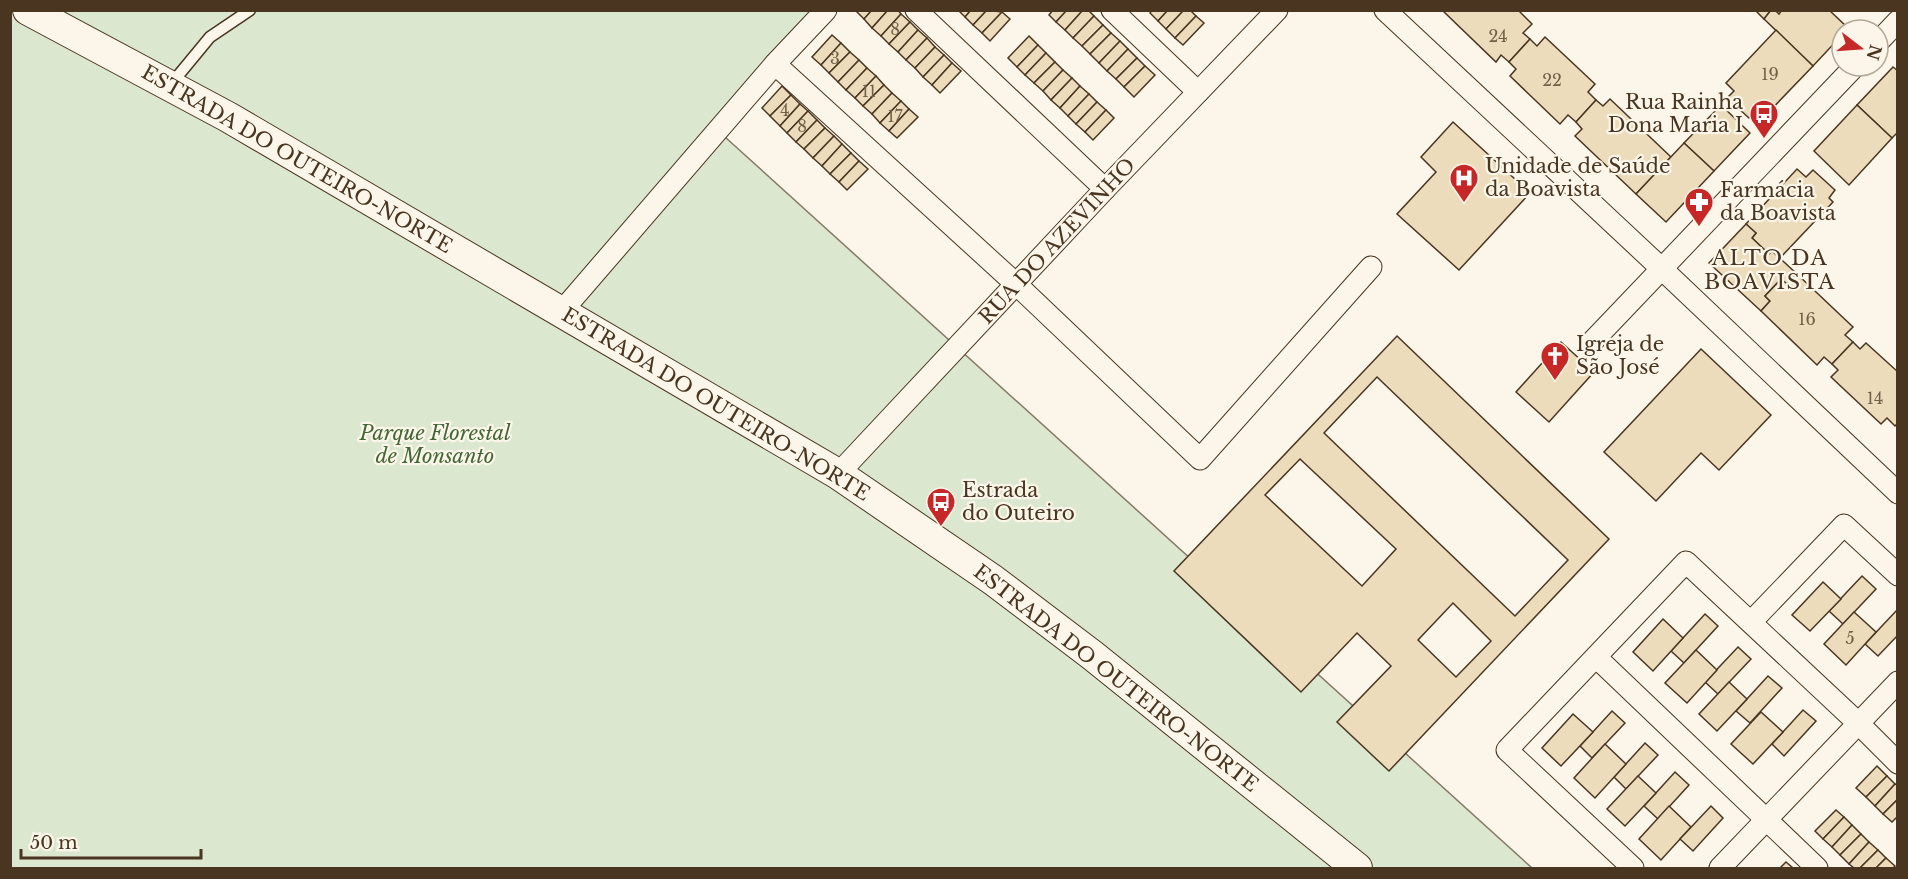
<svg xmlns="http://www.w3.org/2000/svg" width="1908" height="879" font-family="'Libre Baskerville',serif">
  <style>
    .green { fill: #dce7d0; stroke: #887966; stroke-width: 1.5 }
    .building { fill: #ecdcbc; stroke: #4a3520; stroke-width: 1.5; fill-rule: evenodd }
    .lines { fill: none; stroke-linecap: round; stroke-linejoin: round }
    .lane-casing { stroke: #4a3520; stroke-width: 13 }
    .street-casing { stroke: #4a3520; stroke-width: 23 }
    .secondary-casing { stroke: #4a3520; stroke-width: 32 }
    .lane { stroke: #fbf6e9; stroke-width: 10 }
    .street { stroke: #fbf6e9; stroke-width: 21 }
    .secondary { stroke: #fbf6e9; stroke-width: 30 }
    .labels { text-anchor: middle; stroke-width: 4.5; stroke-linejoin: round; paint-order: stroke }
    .number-label { font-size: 16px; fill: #725f47 }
    .poi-label { font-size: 20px; fill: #4a3520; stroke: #fbf6e9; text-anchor: start }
    .street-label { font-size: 20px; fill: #4a3520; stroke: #fbf6e9 }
    .park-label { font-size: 20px; font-style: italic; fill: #436837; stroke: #fbf6e9 }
    .neighbourhood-label { font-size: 21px; letter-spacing: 1.5px; fill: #4a3520; stroke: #fbf6e9 }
  </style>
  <rect width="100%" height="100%" fill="#fbf6e9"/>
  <path class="green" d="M10,11H831L725,137L1532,868H11Z"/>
  <g class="building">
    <path d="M855,10H872L864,19Z"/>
    <path d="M872,10H888L872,28L864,19Z"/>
    <path d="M888,10H898L901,14L881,36L872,28Z"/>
    <path d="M958,10H971L965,17Z"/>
    <path d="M971,10H987L973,25L965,17Z"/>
    <path d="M987,10L1002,12L982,33L973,25Z"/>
    <path d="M1053,10H1067L1056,22L1049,15Z"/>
    <path d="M1067,10H1083L1065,30L1056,22Z"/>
    <path d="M1083,10H1088L1094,16L1073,38L1065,30Z"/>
    <path d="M1152,10H1168L1158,21L1150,13Z"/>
    <path d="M1168,10H1184L1166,29L1158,21Z"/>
    <path d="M1184,10H1190L1196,16L1175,38L1166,29Z"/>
    <path d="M1442,10H1518L1532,24L1523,33L1530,39L1509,62L1501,55L1496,62Z"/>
    <path d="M1755,10H1771L1764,19Z"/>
    <path d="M1771,10H1775L1779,14L1782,10H1829L1848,28L1842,30V35L1813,66L1764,19Z"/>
    <path d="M1002,12L1010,19L990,41L982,33Z"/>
    <path d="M901,14L910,22L889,44L881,36Z"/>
    <path d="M1094,16L1103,25L1082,46L1073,38Z"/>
    <path d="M1196,16L1204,23L1183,45L1175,38Z"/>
    <path d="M910,22L918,30L898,52L889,44Z"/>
    <path d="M1103,25L1111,33L1090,54L1082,46Z"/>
    <path d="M918,30L927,38L906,60L898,52Z"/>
    <path d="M1776,30L1813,66L1763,118L1756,111L1749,118L1727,98L1734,91L1726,83Z"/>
    <path d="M1111,33L1120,41L1099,63L1090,54Z"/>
    <path d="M832,35L841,43L821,65L812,57Z"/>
    <path d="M1029,36L1038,45L1017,67L1008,58Z"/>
    <path d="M1545,37L1595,84L1588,92L1596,100L1576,122L1568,115L1560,124L1510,76L1516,69L1509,62L1530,39L1537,46Z"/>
    <path d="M927,38L935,47L915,68L906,60Z"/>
    <path d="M1120,41L1128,49L1107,71L1099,63Z"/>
    <path d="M841,43L850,52L829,73L821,65Z"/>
    <path d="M1038,45L1046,53L1025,75L1017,67Z"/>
    <path d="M935,47L944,55L923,77L915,68Z"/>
    <path d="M1128,49L1137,58L1116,79L1107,71Z"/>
    <path d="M850,52L859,60L838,82L829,73Z"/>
    <path d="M1046,53L1055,62L1034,83L1025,75Z"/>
    <path d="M944,55L952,63L932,85L923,77Z"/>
    <path d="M1137,58L1145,66L1124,87L1116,79Z"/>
    <path d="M859,60L867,68L846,90L838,82Z"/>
    <path d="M1055,62L1063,70L1043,91L1034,83Z"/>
    <path d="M952,63L961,71L940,93L932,85Z"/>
    <path d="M1145,66L1155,75L1134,97L1124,87Z"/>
    <path d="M1893,67L1898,71V132L1892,138L1857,105Z"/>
    <path d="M867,68L876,76L855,98L846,90Z"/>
    <path d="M1063,70L1072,78L1051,100L1043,91Z"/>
    <path d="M876,76L884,85L863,106L855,98Z"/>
    <path d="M1072,78L1080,86L1060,108L1051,100Z"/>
    <path d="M884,85L892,93L872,114L863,106Z"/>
    <path d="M782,86L791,95L770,116L762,108Z"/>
    <path d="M1080,86L1089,94L1068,116L1060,108Z"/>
    <path d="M892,93L901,101L880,123L872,114Z"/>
    <path d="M1089,94L1097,102L1076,124L1068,116Z"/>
    <path d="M791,95L800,104L780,126L770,116Z"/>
    <path d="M1610,99L1671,157L1636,194L1575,136L1582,129L1576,122L1596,100L1603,106Z"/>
    <path d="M901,101L909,109L889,131L880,123Z"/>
    <path d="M1097,102L1106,110L1085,132L1076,124Z"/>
    <path d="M800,104L808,111L787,133L780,126Z"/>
    <path d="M1721,105L1750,133L1714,171L1684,143Z"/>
    <path d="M1857,105L1892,138L1849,185L1814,151Z"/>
    <path d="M909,109L918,117L897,138L889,131Z"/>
    <path d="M1106,110L1114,118L1093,140L1085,132Z"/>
    <path d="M808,111L817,120L796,142L787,133Z"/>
    <path d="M817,120L825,128L804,149L796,142Z"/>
    <path d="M1453,122L1530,193L1459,270L1397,214L1436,172L1421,157Z"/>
    <path d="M825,128L834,136L813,158L804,149Z"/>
    <path d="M834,136L842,144L822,166L813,158Z"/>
    <path d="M1684,143L1714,171L1666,222L1636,194Z"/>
    <path d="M842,144L851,153L830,174L822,166Z"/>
    <path d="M851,153L859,161L839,182L830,174Z"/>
    <path d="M859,161L868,169L847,190L839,182Z"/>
    <path d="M1797,169L1806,177L1813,170L1835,190L1829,198L1833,202L1780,258L1772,251L1769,254L1752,238L1756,233L1746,224Z"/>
    <path d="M1746,224L1756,233L1752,238L1769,254L1772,251L1797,274L1787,284L1781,279L1765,296L1770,301L1761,311L1709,263Z"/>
    <path d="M1797,274L1853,327L1845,335L1853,342L1832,364L1824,357L1817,365L1761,311L1770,301L1765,296L1781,279L1787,284Z"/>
    <path d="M1397,336L1609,539L1389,771L1337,722L1391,666L1357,633L1301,692L1174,571ZM1377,377L1568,560L1515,616L1324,433ZM1300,459L1396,549L1362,586L1265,495ZM1453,603L1491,641L1456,677L1418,640Z"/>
    <path d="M1561,342L1594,372L1549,422L1516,392Z"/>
    <path d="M1853,342L1860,349L1866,343L1898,372V423L1895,426L1887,418L1881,424L1831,377L1838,370L1832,364Z"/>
    <path d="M1701,349L1771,415L1719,470L1701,453L1656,501L1604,452Z"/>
    <path d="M1862,576L1876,589L1843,624L1829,611Z"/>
    <path d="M1823,582L1841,599L1810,631L1792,615Z"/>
    <path d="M1897,610L1898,635L1878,656L1865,644Z"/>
    <path d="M1854,612L1876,632L1846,665L1824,644Z"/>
    <path d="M1705,614L1718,626L1684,663L1671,651Z"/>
    <path d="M1663,619L1683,638L1653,671L1633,652Z"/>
    <path d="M1738,647L1751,659L1718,694L1705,682Z"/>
    <path d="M1696,650L1717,670L1687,703L1665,683Z"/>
    <path d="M1768,676L1782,688L1750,723L1736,711Z"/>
    <path d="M1729,682L1747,699L1717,731L1699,714Z"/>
    <path d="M1803,710L1816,721L1784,756L1772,744Z"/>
    <path d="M1612,711L1625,723L1592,758L1580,746Z"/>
    <path d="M1761,712L1783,732L1753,764L1731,744Z"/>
    <path d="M1573,714L1593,732L1561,766L1542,748Z"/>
    <path d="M1645,743L1658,755L1626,789L1614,777Z"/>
    <path d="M1605,744L1626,764L1595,798L1574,778Z"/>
    <path d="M1877,766L1887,776L1866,797L1856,788Z"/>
    <path d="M1675,772L1689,785L1658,819L1644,806Z"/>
    <path d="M1638,776L1656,793L1625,826L1607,809Z"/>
    <path d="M1887,776L1895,784L1875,806L1866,797Z"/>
    <path d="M1895,784L1898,786V799L1883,814L1875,806Z"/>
    <path d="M1898,799V816L1892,822L1883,814Z"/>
    <path d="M1669,806L1691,827L1661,860L1639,839Z"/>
    <path d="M1711,806L1723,818L1693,851L1680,839Z"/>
    <path d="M1836,810L1844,817L1823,839L1815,831Z"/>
    <path d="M1844,817L1852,825L1832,847L1823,839Z"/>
    <path d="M1852,825L1861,834L1840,855L1832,847Z"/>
    <path d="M1861,834L1869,842L1849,864L1840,855Z"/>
    <path d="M1869,842L1878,850L1860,868H1854L1849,864Z"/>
    <path d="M1878,850L1886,858L1876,868H1860Z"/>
    <path d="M1886,858L1895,866L1893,868H1876Z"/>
    <path d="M1786,862L1793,868H1780Z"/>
  </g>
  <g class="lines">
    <g class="lane-casing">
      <path id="lane" d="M172,83L210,37L250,10"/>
    </g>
    <g class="street-casing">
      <g id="street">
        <path d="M916,10L1105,189"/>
        <path d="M1112,10L1198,92"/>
        <path d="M1385,10L1662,269L1898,493"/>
        <path d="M1878,42L1898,21"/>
        <path d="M775,64L1016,284L1200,459L1371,267"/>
        <path d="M562,311L775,64L826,10"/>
        <path d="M1590,344L1855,66"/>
        <path d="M838,474L1105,189L1277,10"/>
        <path d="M1751,622L1844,525L1898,575"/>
        <path d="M1596,657L1817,868"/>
        <path d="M1633,868L1507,750L1686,562L1858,723L1898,763"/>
        <path d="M1720,868L1898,682"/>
      </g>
    </g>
    <g class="secondary-casing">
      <path id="secondary" d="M28,10L228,117L838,474L993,580L1092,655L1357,868"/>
    </g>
    <use href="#lane" class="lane"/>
    <use href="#street" class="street"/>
    <use href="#secondary" class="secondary"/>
  </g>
  <defs>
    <g id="bus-pin" transform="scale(1.5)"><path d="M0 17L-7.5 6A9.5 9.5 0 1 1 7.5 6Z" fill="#c62828" stroke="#fbf6e9"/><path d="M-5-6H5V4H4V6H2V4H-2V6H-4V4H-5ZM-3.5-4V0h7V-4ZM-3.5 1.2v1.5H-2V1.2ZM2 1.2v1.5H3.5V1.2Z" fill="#fff"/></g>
    <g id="hospital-pin" transform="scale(1.5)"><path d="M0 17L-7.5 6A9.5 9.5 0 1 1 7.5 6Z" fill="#c62828" stroke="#fbf6e9"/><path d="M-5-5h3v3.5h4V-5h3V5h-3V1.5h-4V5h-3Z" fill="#fff"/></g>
    <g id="pharmacy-pin" transform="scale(1.5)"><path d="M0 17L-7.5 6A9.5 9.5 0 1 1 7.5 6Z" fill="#c62828" stroke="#fbf6e9"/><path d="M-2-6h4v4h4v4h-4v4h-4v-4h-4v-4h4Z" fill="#fff"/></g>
    <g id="church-pin" transform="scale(1.5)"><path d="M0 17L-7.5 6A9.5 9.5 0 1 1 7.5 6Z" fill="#c62828" stroke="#fbf6e9"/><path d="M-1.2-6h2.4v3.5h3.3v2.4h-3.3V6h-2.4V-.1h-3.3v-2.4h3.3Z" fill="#fff"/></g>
  </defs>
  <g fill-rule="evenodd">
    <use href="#bus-pin" x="1764" y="114"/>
    <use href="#hospital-pin" x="1464" y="178"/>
    <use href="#pharmacy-pin" x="1699" y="202"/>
    <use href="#church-pin" x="1555" y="356"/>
    <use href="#bus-pin" x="941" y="502"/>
  </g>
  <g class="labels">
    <g class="number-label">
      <text x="895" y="35">8</text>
      <text x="1498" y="42">24</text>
      <text x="835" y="64">3</text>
      <text x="1770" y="80">19</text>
      <text x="1552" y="86">22</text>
      <text x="869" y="97">11</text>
      <text x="785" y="116">4</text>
      <text x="895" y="122">17</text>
      <text x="802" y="132">8</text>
      <text x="1807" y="325">16</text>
      <text x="1875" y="404">14</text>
      <text x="1850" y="644">5</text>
    </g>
    <g class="poi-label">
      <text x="1743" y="109" text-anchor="end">Rua Rainha<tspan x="1743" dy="23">Dona Maria I</tspan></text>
      <text x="1485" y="173">Unidade de Saúde<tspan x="1485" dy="23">da Boavista</tspan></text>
      <text x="1720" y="197">Farmácia<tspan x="1720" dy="23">da Boavista</tspan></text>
      <text x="1576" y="351">Igreja de<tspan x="1576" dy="23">São José</tspan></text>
      <text x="962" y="497">Estrada<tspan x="962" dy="23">do Outeiro</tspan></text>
    </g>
    <g class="street-label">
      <text transform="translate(297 159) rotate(30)" y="7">ESTRADA DO OUTEIRO-NORTE</text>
      <text transform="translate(1057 241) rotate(-47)" y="7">RUA DO AZEVINHO</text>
      <text transform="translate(716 404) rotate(31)" y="7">ESTRADA DO OUTEIRO-NORTE</text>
      <text transform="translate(1116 678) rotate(38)" y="7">ESTRADA DO OUTEIRO-NORTE</text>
    </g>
    <g class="park-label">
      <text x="435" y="440">Parque Florestal<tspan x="435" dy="23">de Monsanto</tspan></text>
    </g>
    <g class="neighbourhood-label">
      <text x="1770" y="265">ALTO DA<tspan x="1770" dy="24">BOAVISTA</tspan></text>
    </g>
  </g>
  <rect width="1908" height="879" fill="none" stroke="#4a3520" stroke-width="24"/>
  <g transform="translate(1860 48) rotate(107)"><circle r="28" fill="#fbf6e9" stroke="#b4a999" stroke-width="1.5"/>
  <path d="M0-4.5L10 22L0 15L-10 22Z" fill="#c62828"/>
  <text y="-9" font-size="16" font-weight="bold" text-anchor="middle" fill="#4a3520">N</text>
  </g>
  <path d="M21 849v9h180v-9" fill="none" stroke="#4a3520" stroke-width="3"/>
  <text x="30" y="849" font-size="18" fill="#4a3520" stroke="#fbf6e9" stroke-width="4.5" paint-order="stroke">50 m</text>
</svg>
